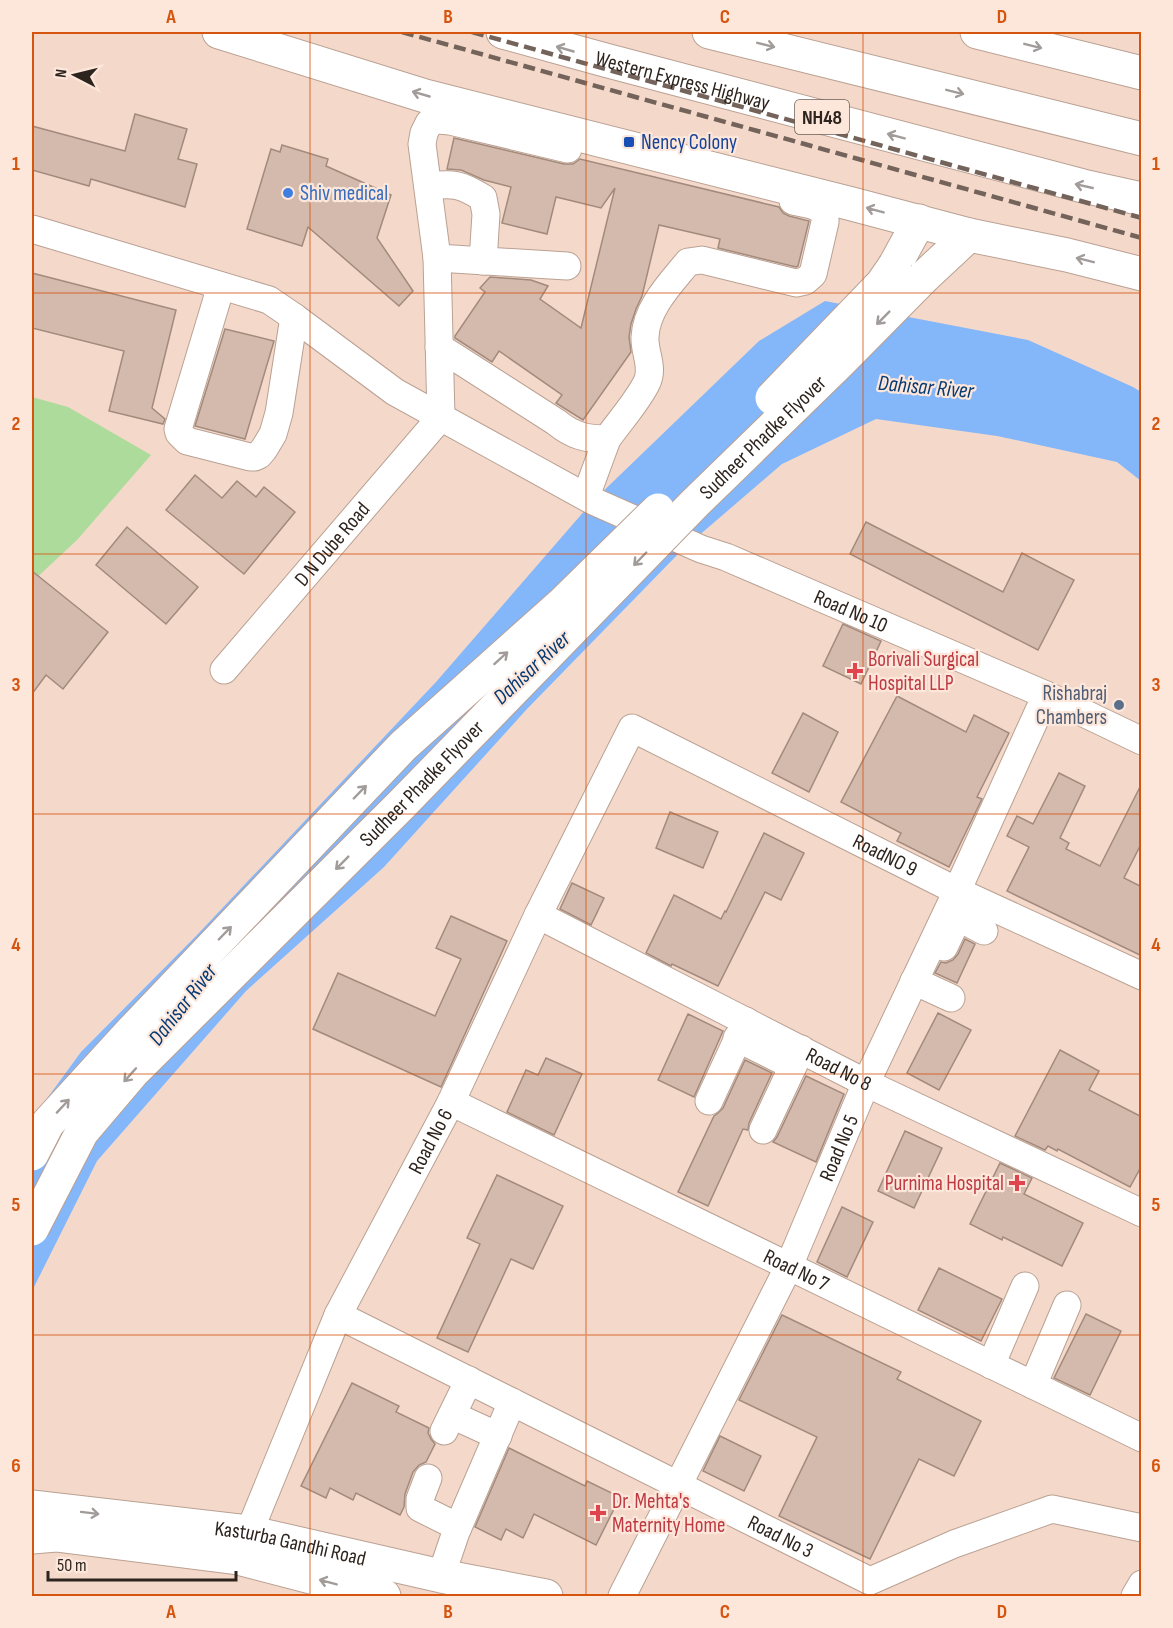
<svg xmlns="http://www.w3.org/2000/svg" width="1173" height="1628" font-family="'Sofia Sans Condensed',sans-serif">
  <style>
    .green { fill: #addb9b }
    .water { fill: #84b6fa }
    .building { fill: #d4baac; stroke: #a28a7c; stroke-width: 1.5 }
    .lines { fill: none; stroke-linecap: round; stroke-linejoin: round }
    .minor-casing { stroke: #baa193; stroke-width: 29 }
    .major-casing { stroke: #baa193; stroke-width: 35 }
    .highway-casing { stroke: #baa193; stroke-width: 35 }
    .minor { stroke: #fff; stroke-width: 27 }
    .major { stroke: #fff; stroke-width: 33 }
    .highway { stroke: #fff; stroke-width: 33 }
    .rail { stroke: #73635a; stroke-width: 4.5; stroke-dasharray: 12 6; stroke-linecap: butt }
    .major-bridge-casing { stroke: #baa193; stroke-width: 35; stroke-linecap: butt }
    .major-bridge { stroke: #fff; stroke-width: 33 }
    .oneway { stroke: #a19c9a }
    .grid { fill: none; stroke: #d5540e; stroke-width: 1.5; stroke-opacity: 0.55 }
    .transit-dot { fill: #1a4fb4; stroke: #fde7db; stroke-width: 2 }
    .shop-dot { fill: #3f7fe0; stroke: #fde7db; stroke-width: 2 }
    .health-dot { fill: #e0444e; stroke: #fde7db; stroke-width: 2 }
    .service-dot { fill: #5c6f8a; stroke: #fde7db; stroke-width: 2 }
    .labels { text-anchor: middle; stroke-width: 4.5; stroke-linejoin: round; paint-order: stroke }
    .shield { fill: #fde7db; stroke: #6c5e57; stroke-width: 1.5 }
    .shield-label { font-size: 20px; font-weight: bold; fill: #2e241e }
    .street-label { font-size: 21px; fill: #2e241e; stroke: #fde7db }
    .transit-label { font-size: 21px; fill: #164399; stroke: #fde7db; text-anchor: start }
    .shop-label { font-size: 21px; fill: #366cbe; stroke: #fde7db; text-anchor: start }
    .health-label { font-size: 21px; fill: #be3a42; stroke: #fde7db; text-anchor: start }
    .service-label { font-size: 21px; fill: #4e5e75; stroke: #fde7db; text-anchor: end }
    .water-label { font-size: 22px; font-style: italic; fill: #063a74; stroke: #fde7db }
    .neatline { fill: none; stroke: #d5540e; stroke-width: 2 }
    .grid-label { font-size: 20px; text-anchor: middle; font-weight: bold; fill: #d5540e }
  </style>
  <rect width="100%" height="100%" fill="#f4d9ca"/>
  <path class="green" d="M32,397L68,407L151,455L77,540L32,582Z"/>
  <path class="water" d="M825,301L1028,340L1133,387L1141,392V481L1117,462L997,436L876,419L782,464L682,550L526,710L384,867L246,991L97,1161L32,1291V1119L81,1052L197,935L436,682L593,501L759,341Z"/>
  <g class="building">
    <path d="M135,114L187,129L178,159L197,164L185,207L91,179L89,186L32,170V126L125,151Z"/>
    <path d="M454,138L564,164H573L580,159L779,207L783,213L789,216L809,221L798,266L796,267L718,248L720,239L659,225L642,296L636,309L631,324L629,337L631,352L583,420L556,403L562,395L499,351L492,362L455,338V336L485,292L480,288L490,277L531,280L548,286L540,299L581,328L615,188L601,208L556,197L547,234L502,223L511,187L484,180L461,170L447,169Z"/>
    <path d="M282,145L328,159L326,166L391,195L377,238L413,291L399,306L308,227L302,246L247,229L271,149L280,152Z"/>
    <path d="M32,273L176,310L152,408L165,419L163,424L109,411L124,351L32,328Z"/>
    <path d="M225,329L274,341L245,439L195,426Z"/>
    <path d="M195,475L222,498L237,481L256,497L264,487L295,512L244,574L166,510Z"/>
    <path d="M866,522L1003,592L1022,553L1074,580L1038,650L850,554Z"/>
    <path d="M127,527L198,587L166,624L96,565Z"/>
    <path d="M32,571L108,632L63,689L46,675L32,694Z"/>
    <path d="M843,624L881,641L861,684L823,666Z"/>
    <path d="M897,696L966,732L974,715L1009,733L977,797L982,799L949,867L897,841L901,833L841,802Z"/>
    <path d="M803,713L838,732L809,792L772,773Z"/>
    <path d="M1059,773L1085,786L1060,838L1069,843L1066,849L1100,866L1142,783V842L1124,878L1142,887V956L1007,891L1029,847L1007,836L1017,816L1033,824Z"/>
    <path d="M670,812L718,832L703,868L656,848Z"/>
    <path d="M764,833L804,853L781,900L765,892L718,986L672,964L671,966L646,953L674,895L721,919L725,911L726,912Z"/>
    <path d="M572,883L604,898L591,925L560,909Z"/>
    <path d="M451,916L507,941L441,1087L313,1029L338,973L435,1016L461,959L436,948Z"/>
    <path d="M965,939L975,944L957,983L935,973L941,962L946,963L953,960L958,954Z"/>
    <path d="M938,1013L971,1030L939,1090L907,1073Z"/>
    <path d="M688,1014L723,1031L694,1097L658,1080Z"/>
    <path d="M1060,1050L1099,1071L1089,1090L1142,1117V1165L1130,1187L1058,1149L1057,1151L1048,1146L1045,1150L1015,1136Z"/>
    <path d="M546,1058L582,1074L554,1135L507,1112L526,1070L538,1075Z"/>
    <path d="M745,1060L772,1073L749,1123L748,1130L743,1129L708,1206L678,1192L714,1116L718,1113L723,1108Z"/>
    <path d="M806,1076L844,1094L816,1162L773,1142L777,1137Z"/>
    <path d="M905,1131L942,1148L914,1208L878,1191Z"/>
    <path d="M1000,1163L1032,1178L1024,1194L1083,1223L1062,1266L1003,1237L1002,1240L970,1224Z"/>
    <path d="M497,1175L563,1206L533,1269L511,1259L468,1352L437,1338L480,1244L467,1238Z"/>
    <path d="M842,1207L873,1222L847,1277L817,1262Z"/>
    <path d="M939,1268L1002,1299L981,1341L918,1310Z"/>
    <path d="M1086,1314L1121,1331L1090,1395L1054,1378Z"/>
    <path d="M782,1315L901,1372L897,1379L981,1421L954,1476L919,1459L870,1559L779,1516L817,1437L739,1400Z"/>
    <path d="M352,1383L399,1406L396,1412L429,1428L428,1433L431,1439L435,1444L426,1462L419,1465L413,1472L405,1494L404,1507L400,1515L356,1493L353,1500L330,1488L326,1498L301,1486Z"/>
    <path d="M720,1436L761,1456L744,1491L703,1471Z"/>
    <path d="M509,1448L585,1486L587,1481L620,1497L596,1545L534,1514L523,1538L506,1529L501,1540L475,1527Z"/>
  </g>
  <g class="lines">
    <g class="minor-casing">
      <g id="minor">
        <path d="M428,186C453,183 461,184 483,198L486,214L483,261"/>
        <path id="s1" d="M32,229L269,300L294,317L395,392L593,501L701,549L726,557L1046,695L1142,741"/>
        <path d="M437,258L567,266"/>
        <path d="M221,286L178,429L179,433L187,441L250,457H255L259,455L264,449L273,434L279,413L294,317"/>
        <path d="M439,347L556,422C573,436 586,439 607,439C619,422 638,401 647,382C654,367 644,352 645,337C646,308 671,283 688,262L702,260L796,283L805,281L813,274L825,222V211L812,205L793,201"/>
        <path d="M586,496L607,439"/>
        <path id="s2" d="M224,670L441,417L437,258L422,144L424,133L429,123L438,120L450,121L568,149"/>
        <path id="s3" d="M538,915L866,1083L1142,1213"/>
        <path d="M944,947L956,922L958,920L969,923L984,931"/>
        <path d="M914,981L951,998"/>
        <path d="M737,1038L793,1066"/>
        <path d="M709,1101L746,1021"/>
        <path id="s4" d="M451,1102L1142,1438"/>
        <path d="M763,1130L801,1049"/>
        <path id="s5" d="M338,1315L870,1581L954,1544L1052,1509L1142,1528"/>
        <path d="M991,1365L1025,1286"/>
        <path d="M1033,1385L1067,1305"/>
        <path d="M452,1415L498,1436"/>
        <path d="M444,1431L469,1380"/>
        <path d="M428,1478L420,1499V1508L458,1527"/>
        <path id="s6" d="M241,1552L338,1315L451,1102L538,915L632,728L957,891L1142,976"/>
        <path d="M441,1576L456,1532L512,1402"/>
        <path id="s7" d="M622,1596L789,1266L866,1083L957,891L1046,695"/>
        <path d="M1135,1596L1142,1584"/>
      </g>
    </g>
    <g class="major-casing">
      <g id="major">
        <path d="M219,32L425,96L852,204L969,235L1067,255L1142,274"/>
        <path d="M977,32L1142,73"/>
        <path d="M895,265L919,221"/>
        <path d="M924,277L969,235"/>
        <path id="s8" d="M32,1507L248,1532L441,1576L546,1596"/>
        <path d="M32,1537L56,1535L238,1558L384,1596"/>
      </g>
    </g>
    <g class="highway-casing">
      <g id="highway">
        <path id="s9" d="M503,32L605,60L1083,186L1142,199"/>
        <path d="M709,32L1142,139"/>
      </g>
    </g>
    <use href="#minor" class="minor"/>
    <use href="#major" class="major"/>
    <use href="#highway" class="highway"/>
    <g class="rail">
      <path d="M402,32L1142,238"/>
      <path d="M472,32L1142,218"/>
    </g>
    <g class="major-bridge-casing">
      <g id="major-bridge">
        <path d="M772,398L882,284L895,265"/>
        <path d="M32,1154L48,1123L132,1031L403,746L563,603L658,510"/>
        <path id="s10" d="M32,1229L82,1132L133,1072L400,806L695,503L840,362L924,277"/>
      </g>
    </g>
    <use href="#major-bridge" class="major-bridge"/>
  </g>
  <defs><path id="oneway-shaft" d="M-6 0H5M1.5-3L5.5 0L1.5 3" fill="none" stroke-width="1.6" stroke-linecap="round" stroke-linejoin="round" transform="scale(1.5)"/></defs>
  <g class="oneway">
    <use href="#oneway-shaft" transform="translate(766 45) rotate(14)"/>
    <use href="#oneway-shaft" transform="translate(1033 46) rotate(14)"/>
    <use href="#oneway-shaft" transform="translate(565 49) rotate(-164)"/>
    <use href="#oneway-shaft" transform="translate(955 92) rotate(14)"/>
    <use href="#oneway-shaft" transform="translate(421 94) rotate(-164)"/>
    <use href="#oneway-shaft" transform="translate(896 136) rotate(-165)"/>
    <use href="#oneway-shaft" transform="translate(1084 186) rotate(-167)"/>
    <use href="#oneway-shaft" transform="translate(875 210) rotate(-165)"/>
    <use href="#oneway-shaft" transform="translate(1085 260) rotate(-166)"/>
    <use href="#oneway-shaft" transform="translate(883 318) rotate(135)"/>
    <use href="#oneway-shaft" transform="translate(640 559) rotate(134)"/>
    <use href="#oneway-shaft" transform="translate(501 658) rotate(-42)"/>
    <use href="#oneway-shaft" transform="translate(360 792) rotate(-46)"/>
    <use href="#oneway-shaft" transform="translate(342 863) rotate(135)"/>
    <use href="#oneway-shaft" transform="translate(225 933) rotate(-46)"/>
    <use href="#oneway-shaft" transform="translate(130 1075) rotate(132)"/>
    <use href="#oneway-shaft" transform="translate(63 1106) rotate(-47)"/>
    <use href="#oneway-shaft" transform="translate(90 1513) rotate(7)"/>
    <use href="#oneway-shaft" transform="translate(328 1582) rotate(-165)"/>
  </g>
  <path class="grid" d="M310,32V1596M586,32V1596M863,32V1596M32,293H1142M32,554H1142M32,814H1142M32,1074H1142M32,1335H1142"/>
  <rect class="transit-dot" x="623" y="136" width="12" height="12" rx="3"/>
  <circle class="shop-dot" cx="288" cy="193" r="6"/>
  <g class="health-dot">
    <path d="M852 662h6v6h6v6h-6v6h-6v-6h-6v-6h6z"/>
    <path d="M1014 1174h6v6h6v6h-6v6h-6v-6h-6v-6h6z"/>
    <path d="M595 1504h6v6h6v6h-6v6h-6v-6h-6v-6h6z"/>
  </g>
  <circle class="service-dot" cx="1119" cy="705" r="6"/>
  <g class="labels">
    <rect class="shield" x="795" y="100" width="54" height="34" rx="4.5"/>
    <g class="shield-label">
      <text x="822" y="124">NH48</text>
    </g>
    <g class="street-label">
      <text dy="7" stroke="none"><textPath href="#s9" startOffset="186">Western Express Highway</textPath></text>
      <text dy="7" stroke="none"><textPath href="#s10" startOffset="1082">Sudheer Phadke Flyover</textPath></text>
      <text dy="7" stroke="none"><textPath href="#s2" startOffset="166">D N Dube Road</textPath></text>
      <text dy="7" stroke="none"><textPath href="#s1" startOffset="910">Road No 10</textPath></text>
      <text dy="7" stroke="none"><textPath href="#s10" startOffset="596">Sudheer Phadke Flyover</textPath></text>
      <text dy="7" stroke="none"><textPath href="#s6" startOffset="1196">RoadNO 9</textPath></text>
      <text dy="7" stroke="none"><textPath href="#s3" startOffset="338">Road No 8</textPath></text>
      <text dy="7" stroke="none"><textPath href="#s6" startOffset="453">Road No 6</textPath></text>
      <text dy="7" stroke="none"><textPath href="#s7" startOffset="498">Road No 5</textPath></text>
      <text dy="7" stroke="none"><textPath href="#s4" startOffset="384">Road No 7</textPath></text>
      <text dy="7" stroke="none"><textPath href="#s5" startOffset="495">Road No 3</textPath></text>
      <text dy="7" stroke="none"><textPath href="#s8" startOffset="261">Kasturba Gandhi Road</textPath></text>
    </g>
    <g class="transit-label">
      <text x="641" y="149">Nency Colony</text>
    </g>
    <g class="shop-label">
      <text x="300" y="200">Shiv medical</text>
    </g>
    <g class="health-label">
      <text x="868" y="666">Borivali Surgical<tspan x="868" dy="24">Hospital LLP</tspan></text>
      <text x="1004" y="1190" text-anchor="end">Purnima Hospital</text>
      <text x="612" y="1508">Dr. Mehta's<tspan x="612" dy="24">Maternity Home</tspan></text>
    </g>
    <g class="service-label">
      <text x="1107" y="700">Rishabraj<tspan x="1107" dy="24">Chambers</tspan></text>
    </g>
    <g class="water-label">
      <text transform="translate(926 386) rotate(5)" y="8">Dahisar River</text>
      <text transform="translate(531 667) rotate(-43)" y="8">Dahisar River</text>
      <text transform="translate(182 1004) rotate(-52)" y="8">Dahisar River</text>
    </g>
  </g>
  <rect width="1173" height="1628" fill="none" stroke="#fde7db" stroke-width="66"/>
  <g transform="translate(75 75) rotate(277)" stroke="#fde7db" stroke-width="4.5" paint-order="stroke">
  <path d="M0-4.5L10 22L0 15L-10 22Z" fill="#2e241e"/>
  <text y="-9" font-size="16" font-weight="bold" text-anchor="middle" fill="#2e241e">N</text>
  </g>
  <path d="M48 1571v9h188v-9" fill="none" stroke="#2e241e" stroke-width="3"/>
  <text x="57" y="1571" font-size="18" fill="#2e241e" stroke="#fde7db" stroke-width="4.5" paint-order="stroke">50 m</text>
  <rect x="33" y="33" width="1107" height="1562" class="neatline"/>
  <g class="grid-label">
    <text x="171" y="23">A</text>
    <text x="448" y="23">B</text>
    <text x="725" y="23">C</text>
    <text x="1002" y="23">D</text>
    <text x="16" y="170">1</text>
    <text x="1156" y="170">1</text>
    <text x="16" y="430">2</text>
    <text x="1156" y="430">2</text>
    <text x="16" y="691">3</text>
    <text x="1156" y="691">3</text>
    <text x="16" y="951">4</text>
    <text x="1156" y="951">4</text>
    <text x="16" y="1211">5</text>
    <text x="1156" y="1211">5</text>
    <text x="16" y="1472">6</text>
    <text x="1156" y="1472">6</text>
    <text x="171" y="1618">A</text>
    <text x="448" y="1618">B</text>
    <text x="725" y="1618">C</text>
    <text x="1002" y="1618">D</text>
  </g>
</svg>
